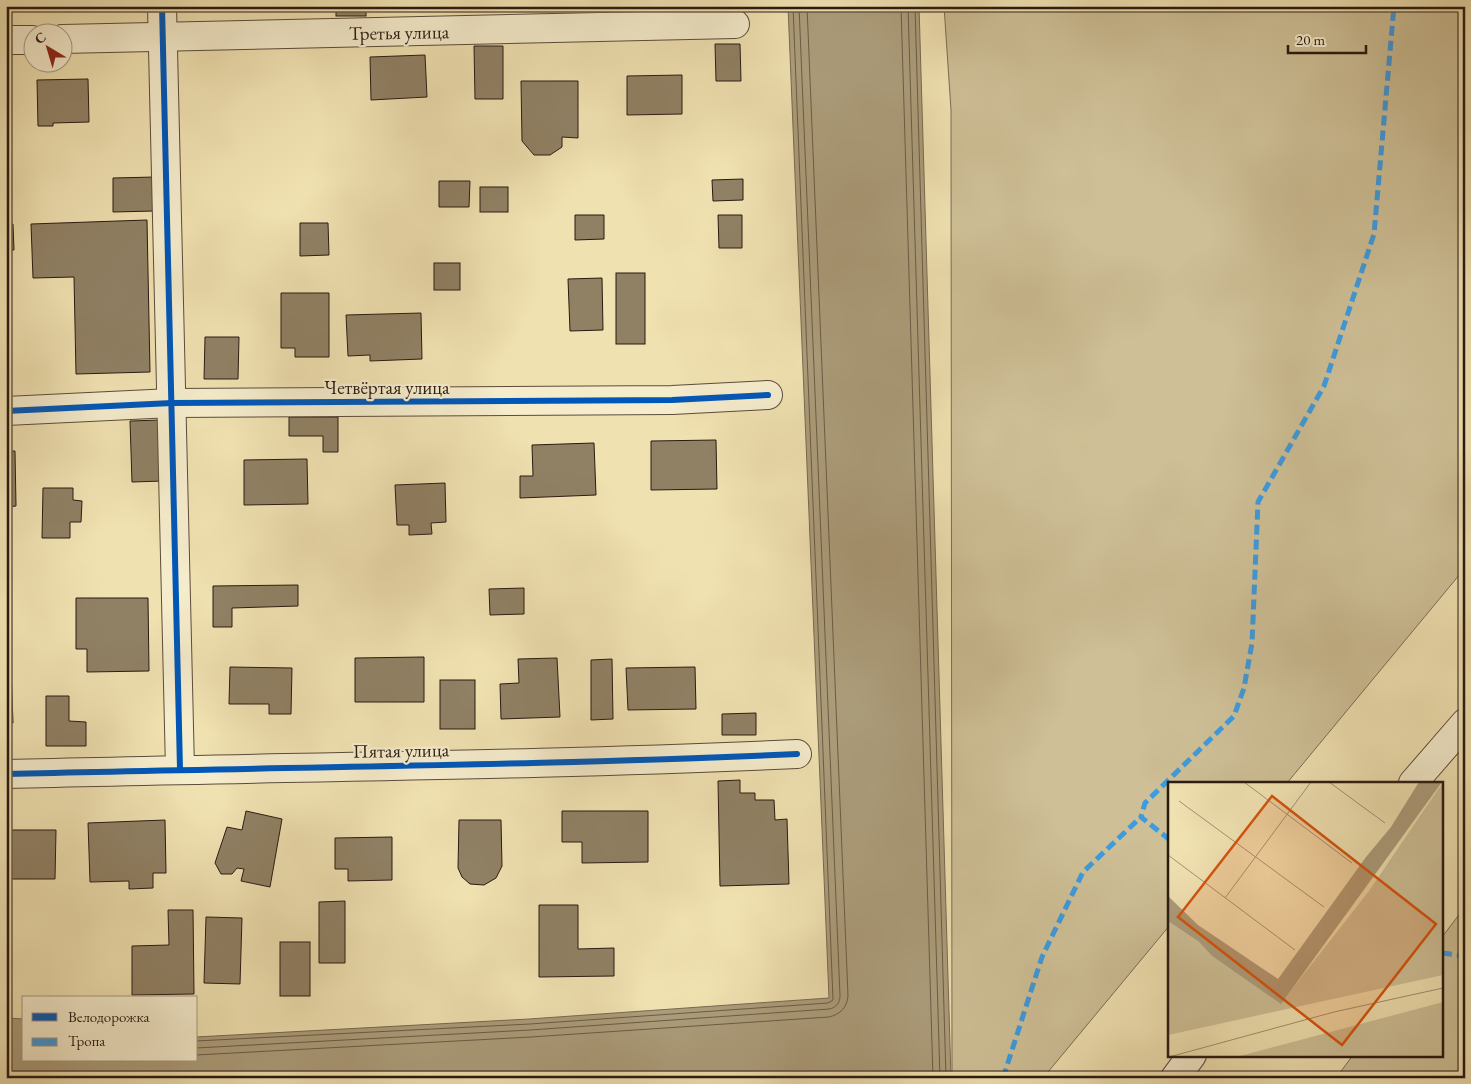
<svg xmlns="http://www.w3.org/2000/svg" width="1471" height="1084" font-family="'EB Garamond',serif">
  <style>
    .green { fill: #cebf96; stroke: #7c6c54 }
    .water { fill: #ac9d7b; stroke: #786951 }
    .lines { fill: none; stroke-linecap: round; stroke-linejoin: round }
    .shore { stroke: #6a5c46; stroke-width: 1 }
    .building { fill: #908165; stroke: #291a12 }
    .minor-casing { stroke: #5b4c3a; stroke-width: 30 }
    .minor { stroke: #f5eccc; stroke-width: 28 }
    .quiet { stroke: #3d9bde; stroke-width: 5; stroke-dasharray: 10 5; stroke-linecap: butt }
    .cycleway-casing { stroke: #f5eccc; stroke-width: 9 }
    .cycleway { stroke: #0057b8; stroke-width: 6 }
    .labels { text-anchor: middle; stroke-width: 4.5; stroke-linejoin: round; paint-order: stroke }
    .street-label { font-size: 19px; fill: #291a12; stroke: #f5eccc }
    .inset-road { fill: none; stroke: #a09171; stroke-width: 1 }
    .view { fill: #d5530d; fill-opacity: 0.15; stroke: #d5530d; stroke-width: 2.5 }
    .inset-edge { fill: none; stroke: #291a12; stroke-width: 2.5 }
  </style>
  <rect width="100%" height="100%" fill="#f0e1b1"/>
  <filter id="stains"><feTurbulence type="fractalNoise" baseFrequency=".004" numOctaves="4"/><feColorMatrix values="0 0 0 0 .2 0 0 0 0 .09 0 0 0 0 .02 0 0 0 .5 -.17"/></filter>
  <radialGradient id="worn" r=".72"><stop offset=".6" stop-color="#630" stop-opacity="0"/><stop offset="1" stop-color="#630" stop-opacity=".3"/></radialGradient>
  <g class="green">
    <path d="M944,6H1465V568L1287,783H1170V925L1043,1078H952L951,110Z"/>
    <path d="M1465,907V1078H1336L1353,1055H1442V937Z"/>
  </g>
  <path class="water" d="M788,6H919L951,1078H6V1018L24,1019V1060H196V1037L529,1019L829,998Z"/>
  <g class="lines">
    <g class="shore">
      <path d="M901,6L933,1078"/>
      <path d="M908,6L940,1078"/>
      <path d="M915,6L946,1078"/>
      <path d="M196,1041L530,1024L828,1003L833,1000L793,6"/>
      <path d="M196,1048L530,1030L829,1009C836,1008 840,1003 840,996L799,6"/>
      <path d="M196,1055L531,1037L829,1017C841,1014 847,1007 848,996L807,6"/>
    </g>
  </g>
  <g class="building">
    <rect x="336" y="6" width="30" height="10"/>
    <path d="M715,44H740L741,81H716Z"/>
    <path d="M474,46H503V99H475Z"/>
    <path d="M425,55L427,97L371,100L370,57Z"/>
    <path d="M682,75V114L627,115V76Z"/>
    <path d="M88,79L89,122L53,123V126H38L37,80Z"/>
    <path d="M521,81H578V138L562,137V147L550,155H534L522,141Z"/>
    <path d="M155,177V211L113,212V178Z"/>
    <path d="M743,179V200L713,201L712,180Z"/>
    <path d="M439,181H470L469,207H439Z"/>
    <rect x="480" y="187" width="28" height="25"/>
    <path d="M575,215H604V239L575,240Z"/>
    <path d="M718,215H742V248H719Z"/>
    <path d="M147,220L150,372L76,374L74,277L33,278L31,224Z"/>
    <path d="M300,223H328L329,255L300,256Z"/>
    <path d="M6,224H13L14,250H6Z"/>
    <rect x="434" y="263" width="26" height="27"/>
    <rect x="616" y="273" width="29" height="71"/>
    <path d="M602,278L603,330L570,331L568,279Z"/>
    <path d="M281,293H329V357H295V348H281Z"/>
    <path d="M421,313L422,359L370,361V355L348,356L346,315Z"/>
    <path d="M205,337H239L238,379H204Z"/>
    <path d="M289,417H338V452H323V436H289Z"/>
    <path d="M161,420L163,481L132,482L130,421Z"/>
    <path d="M716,440L717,489L651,490V441Z"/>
    <path d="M594,443L596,495L520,498V476H533L532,445Z"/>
    <path d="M6,451H15L16,506L6,507Z"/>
    <path d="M307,459L308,504L244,505V460Z"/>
    <path d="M445,483L446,522L431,523L432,534L409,535V525H397L395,485Z"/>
    <path d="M43,488H73V500L82,501L81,522H70V538H42Z"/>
    <path d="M298,585V606L232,608V627H213V586Z"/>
    <path d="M524,588V614L490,615L489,589Z"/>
    <path d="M76,598H148L149,671L87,672V649H76Z"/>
    <path d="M424,657V702H355V658Z"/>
    <path d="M557,658L560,717L501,719L500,684L519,683L518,659Z"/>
    <path d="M612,659L613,719L591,720V660Z"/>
    <path d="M230,667L292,668L291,714H269V704H229Z"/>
    <path d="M695,667L696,709L628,710L626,668Z"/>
    <path d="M11,669L13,723H6V670Z"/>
    <rect x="440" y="680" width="35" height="49"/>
    <path d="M46,696H69V721L86,722V746H46Z"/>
    <path d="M756,713V735H722V714Z"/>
    <path d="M740,780V793H755V800H774L775,820L787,819L789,884L720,886L718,781Z"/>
    <path d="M246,811L282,819L270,887L241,881L244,869L237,868L232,874H221L215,863L227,827L242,830Z"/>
    <path d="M562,811H648V862L582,863V842H562Z"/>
    <path d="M165,820L166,873H153V888L129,889V881L90,882L88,823Z"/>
    <path d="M459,820H501L502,866L496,878L484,885L470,884L462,877L458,868Z"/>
    <path d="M6,830H56L55,879H6Z"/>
    <path d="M392,837V880L348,881V869H335V838Z"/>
    <path d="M345,901V963H319V902Z"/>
    <path d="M539,905H578V949L614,948V976L539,977Z"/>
    <path d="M168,910H193L194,994L132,995V946L169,945Z"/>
    <path d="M206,917L242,918L240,984L204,983Z"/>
    <path d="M6,927H8L7,982H6Z"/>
    <rect x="280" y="942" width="30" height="54"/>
  </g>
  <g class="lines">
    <g class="minor-casing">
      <g id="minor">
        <path d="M162,6L180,769"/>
        <path d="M62,39L735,24"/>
        <path d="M6,40H32"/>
        <path d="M6,411L172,403L672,400L768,395"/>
        <path d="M6,774C270,767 534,766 797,754"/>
        <path d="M1413,783L1465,723"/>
        <path d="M1175,1078L1192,1055"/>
      </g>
    </g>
    <use href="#minor" class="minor"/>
    <g class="quiet">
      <path d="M1170,840L1141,817L1145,803L1234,716L1244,688L1252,643L1258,502L1324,386L1374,234L1394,6"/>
      <path d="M1442,953L1465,956"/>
      <path d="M1003,1078L1042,957L1083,872L1141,817"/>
    </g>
    <g class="cycleway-casing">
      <g id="cycleway">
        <path d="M162,6L180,769"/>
        <path d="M6,411L172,403L672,400L768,395"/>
        <path d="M6,774C270,767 534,766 797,754"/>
      </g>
    </g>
    <use href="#cycleway" class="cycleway"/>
  </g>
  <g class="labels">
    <g class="street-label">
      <text transform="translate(399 32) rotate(-1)" y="7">Третья улица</text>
      <text x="387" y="394">Четвёртая улица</text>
      <text transform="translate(401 750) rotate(-1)" y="7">Пятая улица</text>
    </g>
  </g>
  <g transform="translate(1168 782)">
    <rect width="275" height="275" fill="#f0e1b1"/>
    <path d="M275,0V193L0,253V139L31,160L44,174L113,221L201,109ZM275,220V275H68L264,223Z" fill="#cebf96"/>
    <path d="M251,0H274L113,222L44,174L31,160L0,139V114L30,143L110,197L198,75L223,45Z" fill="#ac9d7b"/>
    <path class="inset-road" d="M76,0L184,81M161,0L217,41M11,19L156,125M0,73L127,168M57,116L143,0M1,275L166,230L275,206"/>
    <path class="view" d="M104,14L268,142L174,263L10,135Z"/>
    <rect width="275" height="275" class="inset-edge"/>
  </g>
  <rect width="1471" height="1084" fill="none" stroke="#f0e1b1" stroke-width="25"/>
  <rect x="8" y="8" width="1456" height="1069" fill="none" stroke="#291a12" stroke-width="2.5"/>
  <rect x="12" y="12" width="1446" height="1059" fill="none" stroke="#291a12"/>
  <rect x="22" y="996" width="175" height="65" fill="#f5eccc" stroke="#a39882"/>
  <rect x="32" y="1013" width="25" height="8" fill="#0057b8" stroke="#a39882"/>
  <text x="68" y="1022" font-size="15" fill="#291a12">Велодорожка</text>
  <rect x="32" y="1038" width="25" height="8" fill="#3d9bde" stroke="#a39882"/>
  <text x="68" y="1046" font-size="15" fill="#291a12">Тропа</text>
  <g transform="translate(48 48) rotate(322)"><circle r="24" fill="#f5eccc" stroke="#a39882"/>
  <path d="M0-4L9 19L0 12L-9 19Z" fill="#8f2418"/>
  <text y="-8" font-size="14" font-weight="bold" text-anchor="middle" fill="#291a12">С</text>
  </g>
  <path d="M1288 45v8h78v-8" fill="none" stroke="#291a12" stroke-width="2.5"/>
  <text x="1296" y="45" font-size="15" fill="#291a12" stroke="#f5eccc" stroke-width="4" paint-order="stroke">20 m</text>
  <rect width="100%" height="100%" filter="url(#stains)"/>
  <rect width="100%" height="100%" fill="url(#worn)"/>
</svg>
